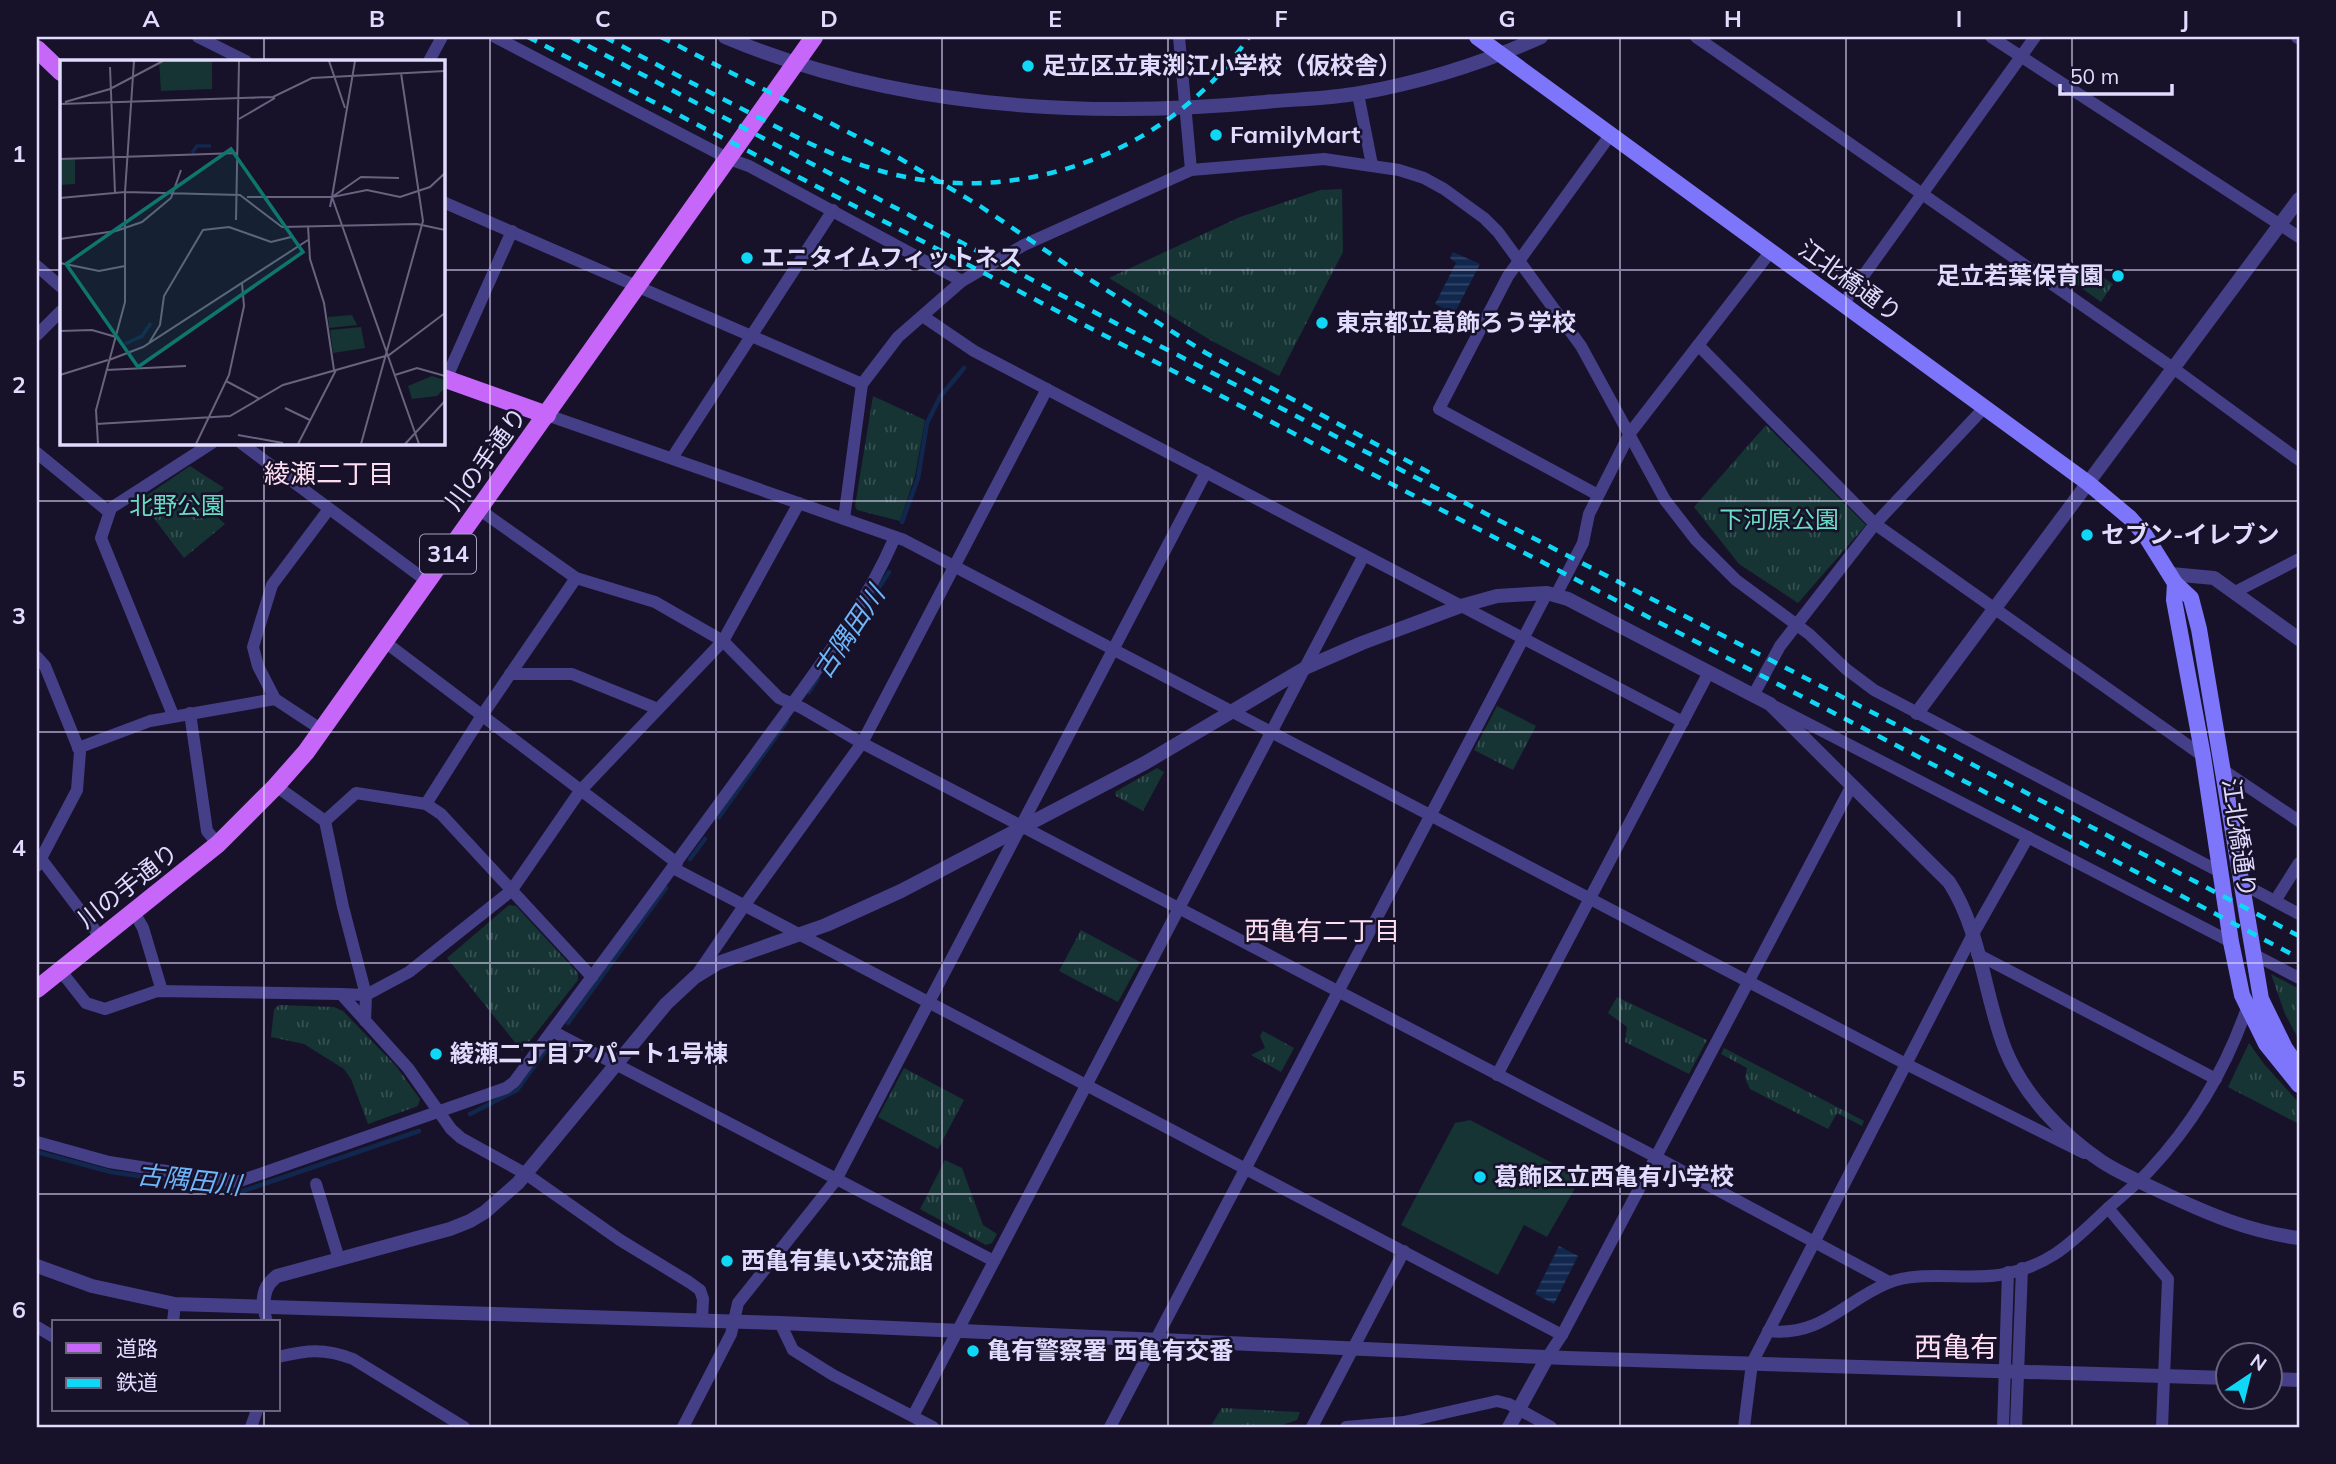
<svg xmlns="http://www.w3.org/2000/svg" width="2336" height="1464" font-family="Mulish,'Noto Sans JP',sans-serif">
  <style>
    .grass { fill: url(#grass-tufts) }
    .garden { fill: #153433 }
    .water { fill: url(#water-rules) }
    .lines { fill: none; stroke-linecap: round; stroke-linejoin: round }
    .stream { stroke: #11274e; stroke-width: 4.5 }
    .minor { stroke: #443f87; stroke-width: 12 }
    .tertiary { stroke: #443f87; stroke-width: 14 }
    .secondary { stroke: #7e76fa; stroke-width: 16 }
    .primary { stroke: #c767f9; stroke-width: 18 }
    .rail { stroke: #0fd8f6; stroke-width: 4.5; stroke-dasharray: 10 9; stroke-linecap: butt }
    .grid { fill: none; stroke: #e1dcfe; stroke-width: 2; stroke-opacity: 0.55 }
    .poi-dot { fill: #0fd8f6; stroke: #17122a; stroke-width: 2.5 }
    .labels { text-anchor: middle; stroke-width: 5; stroke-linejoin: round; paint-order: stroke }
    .shield { fill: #17122a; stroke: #a49fbe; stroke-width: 2 }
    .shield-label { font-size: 23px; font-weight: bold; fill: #e1dcfe }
    .poi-label { font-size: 24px; font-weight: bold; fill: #e1dcfe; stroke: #17122a; text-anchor: start }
    .street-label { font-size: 24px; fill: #e1dcfe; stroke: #17122a }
    .park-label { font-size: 24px; fill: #69ddc3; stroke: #17122a }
    .neighbourhood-label { font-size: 26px; fill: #fedef1; stroke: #17122a }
    .water-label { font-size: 26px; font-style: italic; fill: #6eb5fa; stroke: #17122a }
    .quarter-label { font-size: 28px; fill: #fedef1; stroke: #17122a }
    .inset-river { fill: none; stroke: #11274e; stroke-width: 3.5 }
    .inset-road { fill: none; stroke: #68637f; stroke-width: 2 }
    .view { fill: #0f766e; fill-opacity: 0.15; stroke: #0f766e; stroke-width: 3.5 }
    .inset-edge { fill: none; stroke: #e1dcfe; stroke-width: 3.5 }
    .neatline { fill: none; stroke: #e1dcfe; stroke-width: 2.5 }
    .grid-label { font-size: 23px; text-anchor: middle; font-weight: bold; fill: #e1dcfe }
  </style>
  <defs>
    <pattern id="grass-tufts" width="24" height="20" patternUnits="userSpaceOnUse" patternTransform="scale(1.75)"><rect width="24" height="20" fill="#153433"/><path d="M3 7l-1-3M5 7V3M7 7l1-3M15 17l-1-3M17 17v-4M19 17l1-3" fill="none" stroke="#375152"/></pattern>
    <pattern id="water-rules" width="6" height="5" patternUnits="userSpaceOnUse" patternTransform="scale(1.75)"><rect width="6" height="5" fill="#11274e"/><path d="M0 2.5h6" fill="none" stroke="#334669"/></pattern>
  </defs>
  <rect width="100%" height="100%" fill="#17122a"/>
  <g class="grass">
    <path d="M1342,189L1343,252L1279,376L1212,341L1109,278L1240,217L1320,190Z"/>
    <path d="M2081,262L2113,284L2101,302L2069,279Z"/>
    <path d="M873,396L925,420L915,476L900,521L857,510L855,506Z"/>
    <path d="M1766,425L1866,525L1798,603L1739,564L1694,507Z"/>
    <path d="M190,466L224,488L203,504L225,524L184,558L140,500Z"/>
    <path d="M1497,706L1536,726L1513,770L1474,750Z"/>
    <path d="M1157,768L1164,772L1143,811L1116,796L1115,792Z"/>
    <path d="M509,905L516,906L578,973V980L522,1051L447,958Z"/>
    <path d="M1081,930L1140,962L1118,1002L1059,971Z"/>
    <path d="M2271,974L2299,989V1040L2285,1014Z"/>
    <path d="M1617,997L1707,1040L1689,1074L1625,1042L1627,1027L1608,1013Z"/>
    <path d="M279,1005L334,1007L343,1011L396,1066L420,1099L418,1106L368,1124L351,1079L344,1069L304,1044L271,1037L274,1009Z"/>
    <path d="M1263,1031L1294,1048L1281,1072L1251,1055L1265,1048L1260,1036Z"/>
    <path d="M2249,1043L2264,1064L2299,1103V1124L2228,1087Z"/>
    <path d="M1724,1048L1864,1121L1862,1126L1837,1113L1828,1129L1750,1089L1745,1078L1747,1068L1721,1054Z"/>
    <path d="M904,1068L964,1100L938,1149L878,1117Z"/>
    <path d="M945,1160L962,1168L983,1225L997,1234L992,1243L986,1245L920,1209Z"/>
    <path d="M1222,1408L1300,1412L1297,1420L1276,1427H1210Z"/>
  </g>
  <path class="garden" d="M1470,1120L1581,1178L1547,1237L1524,1225L1498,1275L1401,1225L1455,1123Z"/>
  <g class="water">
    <path d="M1453,252L1480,264L1454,314L1435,304L1456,263L1450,258Z"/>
    <path d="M1559,1246L1578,1256L1554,1304L1535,1294Z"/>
  </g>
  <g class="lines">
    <g class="stream">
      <path d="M902,522L918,478L927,423L940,397L964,368"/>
      <path d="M857,621L889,572"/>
      <path d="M809,692L818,678"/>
      <path d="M719,817L787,721"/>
      <path d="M690,859L705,839"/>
      <path d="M568,1023L666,888"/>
      <path d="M470,1114L517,1090L546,1050"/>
      <path d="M37,1152L111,1172L243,1191L419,1131"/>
    </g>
    <g class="minor">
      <path d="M198,37L246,61"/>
      <path d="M495,37L729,159L749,166L962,281"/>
      <path d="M1179,37L1191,170"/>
      <path d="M1696,37L2173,368L2299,460"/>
      <path d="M1991,37L2299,237"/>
      <path d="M429,61L442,37"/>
      <path d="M1358,94L1372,165"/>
      <path d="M443,202L862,384"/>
      <path d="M37,266L61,287"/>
      <path d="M1843,304L2035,37"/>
      <path d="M924,317L974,351L1683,722"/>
      <path d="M37,335L61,311"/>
      <path d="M1698,345L1875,524L2203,756"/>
      <path d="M446,379L512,231"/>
      <path d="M547,415L904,540L1906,1064L2084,1153"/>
      <path d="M241,443L428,582"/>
      <path d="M37,453L109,512"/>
      <path d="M672,458L833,210"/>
      <path d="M1598,495L1439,409L1508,276L1611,134"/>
      <path d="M480,510L576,578L655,602L723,641L779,698L802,708L862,743L1656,1157L1889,1282"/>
      <path d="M844,519L862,384L898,337L962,281L1024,245L1191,170L1324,159L1399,170L1424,178L1444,189L1484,218L1498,232L1581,346L1665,500L1696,540L1736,580L1809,634L1846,669L1874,690L2220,872"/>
      <path d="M2235,592L2299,559"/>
      <path d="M1556,595L1583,543L1589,514L1630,433L1771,251"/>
      <path d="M385,642L677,863"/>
      <path d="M37,657L45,666L80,752L77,790L37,866"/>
      <path d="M510,674H572L658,709"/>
      <path d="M1754,694L1780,646L1875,524L1984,408"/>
      <path d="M1776,707L2231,942"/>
      <path d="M190,713L207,831L218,844"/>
      <path d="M173,715L101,538L111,508L212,443"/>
      <path d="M322,730L275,699L258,666L253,647L272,585L329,509"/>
      <path d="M78,748L150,721L275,699"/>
      <path d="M2223,770L2299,821"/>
      <path d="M276,786L325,821L343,907L366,995L341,994"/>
      <path d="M426,804L483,714L576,578"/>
      <path d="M325,821L356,793L426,804L441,814L592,977"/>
      <path d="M37,857L42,860L101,938"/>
      <path d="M673,868L1562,1335"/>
      <path d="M2241,883L2299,914"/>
      <path d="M2275,901L2299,863"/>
      <path d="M134,912L143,928L162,991"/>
      <path d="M1977,954L2216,1079"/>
      <path d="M2253,954L2299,978"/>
      <path d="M60,970L86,1003L105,1009L157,991L341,994L408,1068L451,1129L461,1138L526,1174L620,1240L689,1282L700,1290L703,1299L702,1320"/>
      <path d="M696,976L744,906L862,743L1047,389"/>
      <path d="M365,1021L366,995L409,972L511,891L580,791L723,641L799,503"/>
      <path d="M552,1031L994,1261"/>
      <path d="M1497,1075L1709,672"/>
      <path d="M37,1142L109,1162L237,1182L506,1088L514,1082C594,974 675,865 754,756C805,685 860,618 895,537"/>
      <path d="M316,1184L339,1259"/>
      <path d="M2108,1208L2168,1279L2162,1427"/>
      <path d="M263,1307L267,1322"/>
      <path d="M173,1322L175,1304"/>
      <path d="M780,1323L793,1350L833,1375L933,1427"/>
      <path d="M37,1327L54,1337"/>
      <path d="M1768,1331C1822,1337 1844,1301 1888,1283C1917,1270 1967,1280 1999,1275C2049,1267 2071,1243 2106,1210C2120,1197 2136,1185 2149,1171C2193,1124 2226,1068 2247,1008"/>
      <path d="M1548,1356L1562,1335L1851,787"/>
      <path d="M278,1357C307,1350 324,1348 353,1359L464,1427"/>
      <path d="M913,1416L1364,555"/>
      <path d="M251,1427L257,1410"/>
      <path d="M683,1427L731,1334L738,1303L836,1180L1206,472"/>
      <path d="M1110,1427L1547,593"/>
      <path d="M1312,1427L1404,1251"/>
      <path d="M1346,1427L1404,1422L1497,1401L1509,1404L1551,1427"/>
      <path d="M1744,1427L1752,1363L1972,936L2028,837"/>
      <path d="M2003,1427L2008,1272"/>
      <path d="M2016,1427L2022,1268"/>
    </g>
    <g class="tertiary">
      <path d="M725,37C894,108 1084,119 1265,102C1296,99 1328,99 1360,93C1422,82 1483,63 1541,37"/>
      <path d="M2298,37H2299"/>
      <path d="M2171,574L2214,578L2299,639"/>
      <path d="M1917,713L2299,199"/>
      <path d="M37,1266L92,1286L175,1304L780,1323L1566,1358L2228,1378"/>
      <path d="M263,1307C264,1293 265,1285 277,1276L450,1229L470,1221L485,1212L518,1183L666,1004L695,977L718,963L826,925L901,891L1145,763L1307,667L1362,643L1461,606L1497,596L1547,593L1568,599L1770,704L1949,882C1981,931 1984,995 2005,1049C2023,1094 2061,1134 2101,1161C2122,1175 2146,1184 2168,1195C2211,1215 2251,1232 2299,1238"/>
      <path d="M2270,1379L2299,1380"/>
      <path d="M1509,1427L1548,1356"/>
    </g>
    <g class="secondary">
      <path d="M1477,37L2088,483L2130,518L2145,535L2175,583L2174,600L2203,756L2231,942L2242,995L2266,1044L2299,1085"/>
      <path d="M2175,583L2191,598L2199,629L2261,999L2285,1048L2299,1068"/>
    </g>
    <g class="primary">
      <path d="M37,49L61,72"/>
      <path d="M443,378L547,415"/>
      <path d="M37,989L218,844L276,786L306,752L814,37"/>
    </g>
    <g class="rail">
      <path d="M528,37L1911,753L2299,958"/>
      <path d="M571,37L1061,295L1920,737L2299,936"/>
      <path d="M605,37C653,63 702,88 750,113C792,135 835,158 881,171C1017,210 1170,153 1249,37"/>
      <path d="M661,37L899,158L980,206L1070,267L1206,353L1430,473"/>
    </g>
  </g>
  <path class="grid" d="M264,37V61M490,37V1427M716,37V1427M942,37V1427M1168,37V1427M1394,37V1427M1620,37V1427M1846,37V1427M2072,37V1427M37,270H61M443,270H2299M264,443V1322M37,501H2299M37,732H2299M37,963H2299M37,1194H2299M264,1410V1427"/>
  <g class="poi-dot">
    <circle cx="1028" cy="66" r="7"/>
    <circle cx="1216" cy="135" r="7"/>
    <circle cx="747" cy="258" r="7"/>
    <circle cx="2118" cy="276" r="7"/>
    <circle cx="1322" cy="323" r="7"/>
    <circle cx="2087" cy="535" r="7"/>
    <circle cx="436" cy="1054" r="7"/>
    <circle cx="1480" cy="1177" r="7"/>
    <circle cx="727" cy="1261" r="7"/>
    <circle cx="973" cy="1351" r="7"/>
  </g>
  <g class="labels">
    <rect class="shield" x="420" y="534.5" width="56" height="39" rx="5"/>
    <g class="shield-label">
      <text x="448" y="562">314</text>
    </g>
    <g class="poi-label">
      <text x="1042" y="74">足立区立東渕江小学校（仮校舎）</text>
      <text x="1230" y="143">FamilyMart</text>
      <text x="761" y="266">エニタイムフィットネス</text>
      <text x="2104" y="284" text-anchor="end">足立若葉保育園</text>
      <text x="1336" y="331">東京都立葛飾ろう学校</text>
      <text x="2101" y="543">セブン-イレブン</text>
      <text x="450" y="1062">綾瀬二丁目アパート1号棟</text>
      <text x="1494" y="1185">葛飾区立西亀有小学校</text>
      <text x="741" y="1269">西亀有集い交流館</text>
      <text x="987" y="1359">亀有警察署 西亀有交番</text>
    </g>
    <g class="street-label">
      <text transform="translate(1850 281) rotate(36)" y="8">江北橋通り</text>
      <text transform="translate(486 459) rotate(-54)" y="8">川の手通り</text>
      <text transform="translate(2239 838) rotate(82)" y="8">江北橋通り</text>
      <text transform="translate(128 886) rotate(-38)" y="8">川の手通り</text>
    </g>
    <g class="park-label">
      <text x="177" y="514">北野公園</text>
      <text x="1779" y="528">下河原公園</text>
    </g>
    <g class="neighbourhood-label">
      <text x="329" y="483">綾瀬二丁目</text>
      <text x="1322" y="940">西亀有二丁目</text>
    </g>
    <g class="water-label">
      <text transform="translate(849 632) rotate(-56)" y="9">古隅田川</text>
      <text transform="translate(189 1180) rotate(6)" y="9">古隅田川</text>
    </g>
    <g class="quarter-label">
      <text x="1956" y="1357">西亀有</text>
    </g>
  </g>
  <g transform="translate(60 60)">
    <rect width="385" height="385" fill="#17122a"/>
    <path d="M99,1H152V29L101,31ZM301,267L305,288L273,293L270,270Z" fill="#153433"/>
    <path d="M128,3H144L151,11V27L132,25ZM15,98V124L0,125V100ZM292,255L297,265L269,268L268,257ZM372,316L385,320V328L377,336L352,339L348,326Z" fill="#153433"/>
    <path class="inset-river" d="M132,93L137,86H151M65,284L82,276L91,263"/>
    <path class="inset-road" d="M269,1L285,48M295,1L272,137L359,384M50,7L55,133M5,42L50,29L103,1M0,44L213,37L252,18L385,11M179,59L215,38M0,99L178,93M187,137H272L301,117L339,118M0,138L65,132L180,135L222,167L357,164L385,170M270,147L272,137L307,130L340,137L370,127L385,113M176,160L179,1M248,166L250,199L264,243L274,310M0,179L56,171L82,162L111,138L121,110M0,203L39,211L65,206M0,271L32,270L56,277M89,283L100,265L104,236L143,170L169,167L211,182L231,177M49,300L83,287L248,180M46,310L126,306M0,315L48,300M335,315L357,308L385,316M166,321L200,339M225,348L250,360M36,364L170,356L223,325L329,295L385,253M178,375L223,383M38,384L36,350L65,242V132L74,1M136,384L169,315L184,246L182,223M238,384L276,310M301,384L363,161L341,13M345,384L385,341"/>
    <path class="view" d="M171,89L243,192L78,307L6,204Z"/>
    <rect width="385" height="385" class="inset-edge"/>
  </g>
  <rect width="2336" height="1464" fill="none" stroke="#17122a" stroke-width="77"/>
  <rect x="52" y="1320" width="228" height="91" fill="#17122a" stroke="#68637f" stroke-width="2"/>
  <rect x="66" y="1343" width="35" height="10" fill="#c767f9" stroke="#68637f" stroke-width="2"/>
  <text x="116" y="1356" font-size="21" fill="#e1dcfe">道路</text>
  <rect x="66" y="1378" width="35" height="10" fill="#0fd8f6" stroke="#68637f" stroke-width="2"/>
  <text x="116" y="1390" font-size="21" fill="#e1dcfe">鉄道</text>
  <g transform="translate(2249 1376) rotate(35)"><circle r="33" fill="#17122a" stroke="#68637f" stroke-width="2"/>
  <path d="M0-5L12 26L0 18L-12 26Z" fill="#0fd8f6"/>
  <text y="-10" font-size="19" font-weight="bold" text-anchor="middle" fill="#e1dcfe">N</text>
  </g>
  <path d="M2060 84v10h112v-10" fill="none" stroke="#e1dcfe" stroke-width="3.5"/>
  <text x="2070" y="84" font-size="21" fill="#e1dcfe" stroke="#17122a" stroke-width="5" paint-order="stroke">50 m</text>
  <rect x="38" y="38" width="2260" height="1388" class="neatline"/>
  <g class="grid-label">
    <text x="151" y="27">A</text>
    <text x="377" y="27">B</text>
    <text x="603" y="27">C</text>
    <text x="829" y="27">D</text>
    <text x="1055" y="27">E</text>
    <text x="1281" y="27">F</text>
    <text x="1507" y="27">G</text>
    <text x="1733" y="27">H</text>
    <text x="1959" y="27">I</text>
    <text x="2185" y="27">J</text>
    <text x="19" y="162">1</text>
    <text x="19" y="393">2</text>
    <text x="19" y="624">3</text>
    <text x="19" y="856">4</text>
    <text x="19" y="1087">5</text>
    <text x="19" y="1318">6</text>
  </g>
</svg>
